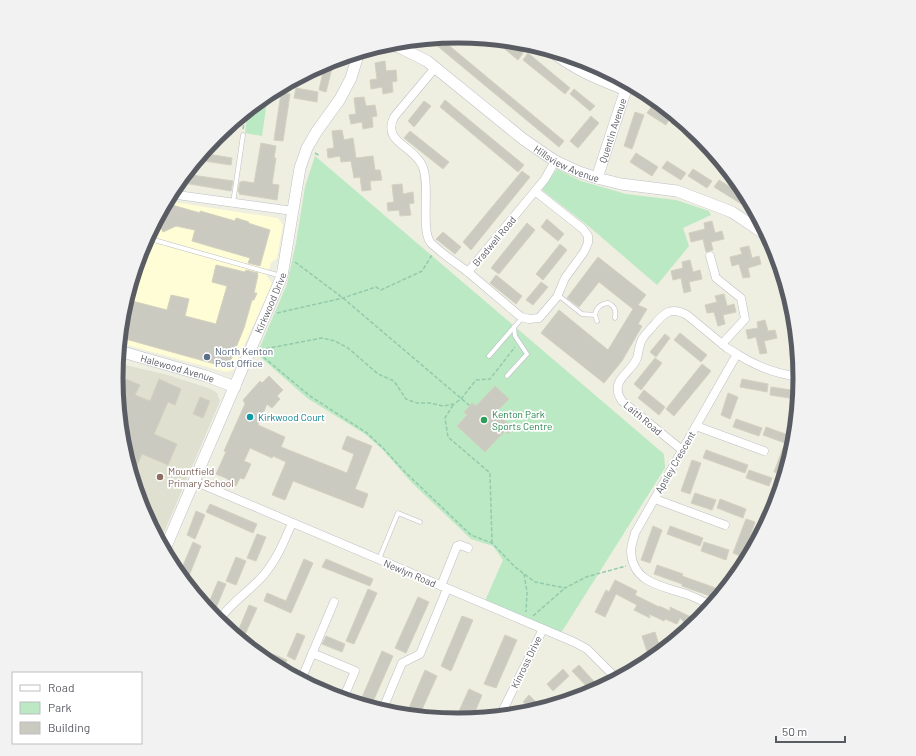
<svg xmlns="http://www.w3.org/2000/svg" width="916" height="756" font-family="Barlow,sans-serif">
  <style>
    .commercial { fill: #fffdd5 }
    .education { fill: #e0e0d1 }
    .green { fill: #bae9c3 }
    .building { fill: #cbcac0; stroke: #d3d1be }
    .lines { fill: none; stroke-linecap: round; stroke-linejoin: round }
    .lane-casing { stroke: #bebfc6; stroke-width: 5 }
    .street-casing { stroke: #bebfc6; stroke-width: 9 }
    .secondary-casing { stroke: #bec0c8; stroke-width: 12 }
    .path { stroke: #93caac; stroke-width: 1.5; stroke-dasharray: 4 2; stroke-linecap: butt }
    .lane { stroke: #fff; stroke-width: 4 }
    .street { stroke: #fff; stroke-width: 8 }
    .secondary { stroke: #fff; stroke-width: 11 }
    .service-dot { fill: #5c6f8a; stroke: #fff; stroke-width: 1.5 }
    .culture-dot { fill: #0f9aa8; stroke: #fff; stroke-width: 1.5 }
    .leisure-dot { fill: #2e9e5b; stroke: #fff; stroke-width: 1.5 }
    .education-dot { fill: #8d6e63; stroke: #fff; stroke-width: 1.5 }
    .labels { text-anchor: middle; stroke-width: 3.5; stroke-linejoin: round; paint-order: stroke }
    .street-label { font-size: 10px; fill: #595c63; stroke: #fff }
    .service-label { font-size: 10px; fill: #4e5e75; stroke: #fff; text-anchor: start }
    .leisure-label { font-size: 10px; fill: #27864d; stroke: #fff; text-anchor: start }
    .culture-label { font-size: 10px; fill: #0d838f; stroke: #fff; text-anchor: start }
    .education-label { font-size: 10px; fill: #785e54; stroke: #fff; text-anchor: start }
    .rim { fill: none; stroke: #595c63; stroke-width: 5 }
  </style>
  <rect width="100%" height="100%" fill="#eeeee1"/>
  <path class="commercial" d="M167,201L278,218L283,225L277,258L271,263L267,276L272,284L233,370L226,372L119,343L123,311L142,247Z"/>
  <path class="education" d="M117,363L168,375L211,389L217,393L220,401L161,539L157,538L142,509L123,444L116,378Z"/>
  <g class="green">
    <path d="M268,94L262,136L245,133L248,110Z"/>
    <path d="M315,156L664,454L665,468L561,633L485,601L503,560L493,546L471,539L412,483L382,449L365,434L307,398L257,354L287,284L296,243L305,187Z"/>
    <path d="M557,169L581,181L626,194L676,200L709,211L711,215L683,228L689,246L657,285L592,229L542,190Z"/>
  </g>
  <g class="building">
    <path d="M440,38L564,141L559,147L429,39Z"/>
    <path d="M494,40L509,41L523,53L518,60Z"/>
    <path d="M528,53L570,88L565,94L523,60Z"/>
    <path d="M334,60L326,92L319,90L325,63Z"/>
    <path d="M385,61L386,71L396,70L397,81L392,82L393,92L383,94L382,87L371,89L370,80L377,79L375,63Z"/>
    <path d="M296,88L318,92L317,102L294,98Z"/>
    <path d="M574,89L595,106L590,111L570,94Z"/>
    <path d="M281,93L290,94L283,141L274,140Z"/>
    <path d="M364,97L366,106L375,105L377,116L372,117L373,127L363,129L362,122L351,124L349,115L356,114L354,98Z"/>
    <path d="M445,100L524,165L518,172L440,107Z"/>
    <path d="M424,101L431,106L414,127L408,121Z"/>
    <path d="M652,106L670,118L666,125L647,113Z"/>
    <path d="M635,112L644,115L632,149L624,146Z"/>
    <path d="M591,116L599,123L578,148L570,141Z"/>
    <path d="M676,117L697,134L694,138L671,123Z"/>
    <path d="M342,130L344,140L353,138L356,158L373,156L375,170H380L382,180L370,181L371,190L362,191L360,177L354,178L351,161L341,162L340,156L328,158L327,149L334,148L332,131Z"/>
    <path d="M410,131L449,162L443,169L404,138Z"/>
    <path d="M261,143L276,146L274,158H276L272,184L279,185L277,200L239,194L240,193L238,192L240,182H241L242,181L254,183Z"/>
    <path d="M202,153L232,158L231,165L197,160Z"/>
    <path d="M636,153L658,167L652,176L630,162Z"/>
    <path d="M667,161L686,173L681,180L662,168Z"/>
    <path d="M693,169L712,181L707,188L688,176Z"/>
    <path d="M522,171L530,177L471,250L463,242Z"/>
    <path d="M185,174L233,181L231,191L178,182Z"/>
    <path d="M719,180L748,198L756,213L714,187Z"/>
    <path d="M402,184L403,194L413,192L414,203L409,204L411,215L400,216L399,210L388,211L387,203L394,202L392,185Z"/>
    <path d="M165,203L200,213V211L235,221L236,218L249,222L248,223L270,230L260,266L248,263L250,258L192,241L195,230L176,226L163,232L157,220Z"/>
    <path d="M547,219L564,234L558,241L541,227Z"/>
    <path d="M712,221L715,233L722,231L724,239L711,242L713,250L706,252L703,239L691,242L689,233L705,229L704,223Z"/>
    <path d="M527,223L535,230L499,274L491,268Z"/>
    <path d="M443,232L461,247L455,254L436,239Z"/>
    <path d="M560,244L567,250L543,280L536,274Z"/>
    <path d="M749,246L752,258L759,256L761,264L748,268L750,277L743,278L739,264L732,266L730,257L742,254L740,248Z"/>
    <path d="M598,257L646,295L638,305L647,309L638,324L642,326L622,361L604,383L541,333L559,310L608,350L633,309L599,282L579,307L567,298Z"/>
    <path d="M690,260L693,272L700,270L702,279L689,282L691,291L684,293L681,278L673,280L671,271L683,268L682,262Z"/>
    <path d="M216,265L245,272L246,270L258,273L257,275H258L254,293H257L254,300H252L244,328L230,362L222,366L122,338L132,301L167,310L171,295L189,299L185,316L216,324L227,286L212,282Z"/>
    <path d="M496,275L522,296L516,304L490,283Z"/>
    <path d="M541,282L548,287L533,305L526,300Z"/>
    <path d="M724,294L727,306L734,304L736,312L723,315L725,324L718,326L714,312L707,313L705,305L717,302L715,296Z"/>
    <path d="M765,320L768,331L775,330L777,338L764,341L767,353L760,354L756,337L748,339L746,330L758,328L757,322Z"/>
    <path d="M680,333L707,355L701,362L674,340Z"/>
    <path d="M665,334L670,338L656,357L650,352Z"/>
    <path d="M655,358L662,363L641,390L634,384Z"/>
    <path d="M702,364L711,371L674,416L666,409Z"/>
    <path d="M269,376L283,390L277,396L280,399L272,408L267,404L258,425L285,437L281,447L347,473L354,454L342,449L347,436L372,446L355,489L368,494L363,508L293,481L285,500L272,495L286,462L273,456L272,458L250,448L244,461L251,464L244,479L240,478L236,486L227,482L228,479L216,474L226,452L224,451L245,404L243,400L260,381L262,383Z"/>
    <path d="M126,379L140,385L135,395L150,401L159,379L181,389L175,405L168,402L154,434L177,444L168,465L142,454L132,477L125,451L131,435L121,431L117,386L122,388Z"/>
    <path d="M742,379L768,384L767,392L740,387Z"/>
    <path d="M495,386L509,399L496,412L513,428L508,434L505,431L485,452L457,426L467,415L464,412L470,406L472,403L476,406Z"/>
    <path d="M771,387L798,391L796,399L770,395Z"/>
    <path d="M644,390L665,407L659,415L638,398Z"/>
    <path d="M728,393L738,397L730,419L721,415Z"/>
    <path d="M200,397L210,401L203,418L193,414Z"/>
    <path d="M736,419L762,428L759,436L733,427Z"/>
    <path d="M766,427L788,435L785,443L763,435Z"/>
    <path d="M783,448L792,451L784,475L774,472Z"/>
    <path d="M706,450L748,465L745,473L703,458Z"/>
    <path d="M692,460L701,463L690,494L681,491Z"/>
    <path d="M749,470L772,478L769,486L746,478Z"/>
    <path d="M695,493L716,500L712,510L691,503Z"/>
    <path d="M720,499L746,509L743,518L717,508Z"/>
    <path d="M210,504L257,524L253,533L206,512Z"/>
    <path d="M196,511L205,515L195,539L187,535Z"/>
    <path d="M746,519L755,522L743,557L733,553Z"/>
    <path d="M653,526L662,530L650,563L641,560Z"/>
    <path d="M670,526L703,538L700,546L667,534Z"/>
    <path d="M257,534L266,537L256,561L247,558Z"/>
    <path d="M193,542L201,546L186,583L179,575Z"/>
    <path d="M704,542L729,550L726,560L701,551Z"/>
    <path d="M236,557L246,561L236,585L226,581Z"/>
    <path d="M304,559L313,563L291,613L264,601L267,593L286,601Z"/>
    <path d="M326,559L373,579L370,586L322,567Z"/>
    <path d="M657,565L683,574L682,576L724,591L716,600L709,597L710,596L682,586V584L654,574Z"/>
    <path d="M615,580L637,591L635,595L659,607V606L670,611V607L691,617L694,614L700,620L690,628L680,618L677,624L665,619L664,621L649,614L650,618L634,610L637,605L616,594L605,617L595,612L606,590L609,592Z"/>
    <path d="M218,581L226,584L216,608L208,605Z"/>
    <path d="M368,589L377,593L354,644L346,641Z"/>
    <path d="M418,597L429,602L406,653L395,648Z"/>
    <path d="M249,605L257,608L242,641L236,636Z"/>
    <path d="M462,616L473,620L451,671L441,666Z"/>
    <path d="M655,632L661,651L650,661L642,636Z"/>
    <path d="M297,633L305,636L295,660L287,656Z"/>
    <path d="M505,635L517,640L496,688L484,684Z"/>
    <path d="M326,636L345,644L342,652L322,644Z"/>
    <path d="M249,644L287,660L283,668L265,660L248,646Z"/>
    <path d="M382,651L393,656L371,706L360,702Z"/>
    <path d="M579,665L600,688L592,692L572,671Z"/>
    <path d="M563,669L569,676L553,691L547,684Z"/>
    <path d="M425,670L437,676L419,716L406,715Z"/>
    <path d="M469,689L482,695L472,719L455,720Z"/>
    <path d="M529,695L542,708L532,711L523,702Z"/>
  </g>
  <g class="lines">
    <g class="lane-casing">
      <g id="lane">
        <path d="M233,203L243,135"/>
        <path d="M147,238L281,276"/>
        <path d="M558,295L582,314L595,315C596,308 600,304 608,303C615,306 616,310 615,318"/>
        <path d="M595,315L597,321"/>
        <path d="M489,356L522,318"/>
        <path d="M507,376L527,354L515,336L514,327"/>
        <path d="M379,559L398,513L420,522"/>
      </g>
    </g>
    <g class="street-casing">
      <g id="street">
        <path d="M546,49C572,70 594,79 625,91"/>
        <path d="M435,68L394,117C382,142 412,145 422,165C431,184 420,231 431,243C442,254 456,263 468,272L545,179L555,161"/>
        <path d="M170,194L293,211"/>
        <path d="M710,256L716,278L741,298L745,319L722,344"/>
        <path d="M468,272L521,317L529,319L539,318L557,297L565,278L584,252L588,243V236L583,229L535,191"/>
        <path d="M696,426L764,451"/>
        <path d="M682,450L622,401C608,380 631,374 637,358C639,352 639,343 643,338C646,333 650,330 653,326C664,313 670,306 687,315L727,348L737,354"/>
        <path d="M194,481L574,642L587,649L617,679"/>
        <path d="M655,499L725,525"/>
        <path d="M441,586L457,546L460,545L468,548"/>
        <path d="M712,605C703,602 695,597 686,594C662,586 632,583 631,551C631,545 634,538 635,533L737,354C757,367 777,374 800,377"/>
        <path d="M218,621C230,604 248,592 262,577C276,561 284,542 292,523"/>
        <path d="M312,653L355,671L343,699"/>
        <path d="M301,680L334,602"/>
        <path d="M382,711L402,663L420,654L447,589"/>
        <path d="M500,716L543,629"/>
      </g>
    </g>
    <g class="secondary-casing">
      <g id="secondary">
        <path id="s1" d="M388,44L401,48L427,61L523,139L555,161L579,172L597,178L621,184L677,191L732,212L769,237"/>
        <path id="s2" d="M597,178L628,83"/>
        <path id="s3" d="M119,351L206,376L235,387"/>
        <path id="s4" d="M164,551L282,276L300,168L307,148L317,131L340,99L351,78L359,52"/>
      </g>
    </g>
    <g class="path">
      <path d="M243,129L246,112"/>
      <path d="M315,153L320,156"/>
      <path d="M295,262L343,298L470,406"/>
      <path d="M277,313L343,298L376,287L381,290L422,271L432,255"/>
      <path d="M261,352L264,349L322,338L335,341L348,348L378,374L394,381L406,399L417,403H430L443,406L454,404L461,399L476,380L490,379L515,347"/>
      <path d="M262,352V356L310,396L367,433L383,448L405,472L471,535L492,543L515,567L535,582L565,588L586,577L626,566"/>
      <path d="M453,405L445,418L448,437L490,473L492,543"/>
      <path d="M524,574L527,592L526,612"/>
      <path d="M533,616L565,588"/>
    </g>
    <use href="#lane" class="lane"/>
    <use href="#street" class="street"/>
    <use href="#secondary" class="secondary"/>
  </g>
  <circle class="service-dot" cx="207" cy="357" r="4"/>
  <circle class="culture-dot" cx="250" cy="417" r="4"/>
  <circle class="leisure-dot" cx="484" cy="420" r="4"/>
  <circle class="education-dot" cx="160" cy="477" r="4"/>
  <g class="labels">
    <g class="street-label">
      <text dy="4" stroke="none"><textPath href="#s2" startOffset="50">Quentin Avenue</textPath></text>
      <text dy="4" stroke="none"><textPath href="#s1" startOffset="217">Hillsview Avenue</textPath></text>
      <text transform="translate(494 241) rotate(-50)" y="4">Bradwell Road</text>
      <text dy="4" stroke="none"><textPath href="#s4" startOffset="270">Kirkwood Drive</textPath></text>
      <text dy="4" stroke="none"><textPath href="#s3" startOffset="61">Halewood Avenue</textPath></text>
      <text transform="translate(643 418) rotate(40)" y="4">Laith Road</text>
      <text transform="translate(675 462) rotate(-60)" y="4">Apsley Crescent</text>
      <text transform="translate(410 573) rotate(23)" y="4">Newlyn Road</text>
      <text transform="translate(526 662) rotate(-64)" y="4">Kinross Drive</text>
    </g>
    <g class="service-label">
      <text x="215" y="355">North Kenton<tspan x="215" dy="12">Post Office</tspan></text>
    </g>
    <g class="leisure-label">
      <text x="492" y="418">Kenton Park<tspan x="492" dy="12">Sports Centre</tspan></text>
    </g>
    <g class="culture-label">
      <text x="258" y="421">Kirkwood Court</text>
    </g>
    <g class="education-label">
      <text x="168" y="475">Mountfield<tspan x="168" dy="12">Primary School</tspan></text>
    </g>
  </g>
  <path d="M0 0H916V756H0ZM123 378a335 335 0 1 1 670 0a335 335 0 1 1-670 0Z" fill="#f2f2f3" fill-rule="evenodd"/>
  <path class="rim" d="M123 378a335 335 0 1 1 670 0a335 335 0 1 1-670 0Z"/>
  <rect x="12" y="672" width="130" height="72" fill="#ffffff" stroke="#bdbec1"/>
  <rect x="20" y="685" width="20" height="6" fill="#ffffff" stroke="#bdbec1"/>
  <text x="48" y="692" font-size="12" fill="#595c63">Road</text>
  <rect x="20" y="702" width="20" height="12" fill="#bae9c3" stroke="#bdbec1"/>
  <text x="48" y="712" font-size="12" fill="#595c63">Park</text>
  <rect x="20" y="722" width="20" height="12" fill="#cbcac0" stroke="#bdbec1"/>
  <text x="48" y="732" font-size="12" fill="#595c63">Building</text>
  <path d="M776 736v6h69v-6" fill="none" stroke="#595c63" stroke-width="2"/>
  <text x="782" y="736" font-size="12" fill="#595c63" stroke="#ffffff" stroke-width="3" paint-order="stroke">50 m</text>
</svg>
